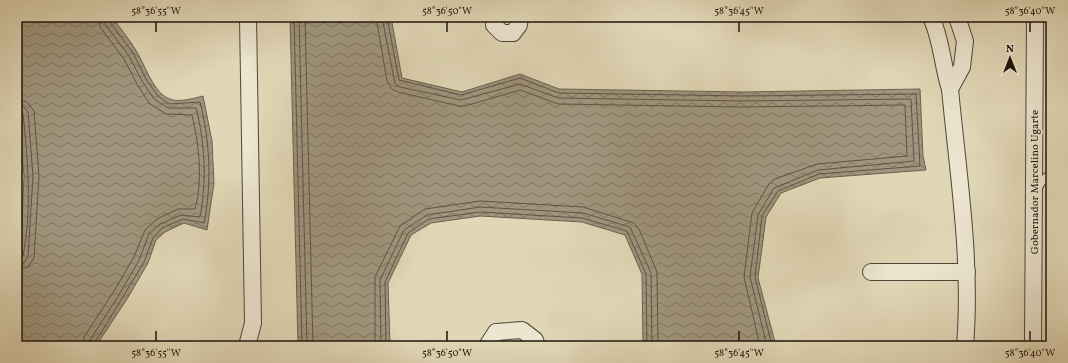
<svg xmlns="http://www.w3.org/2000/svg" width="1068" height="363" font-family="Vollkorn,serif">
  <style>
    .water { fill: url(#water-waves); stroke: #6b6150 }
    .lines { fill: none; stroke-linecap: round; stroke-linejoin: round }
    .shore { stroke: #5e5445; stroke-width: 1 }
    .service-casing { stroke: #4f4537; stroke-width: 10 }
    .minor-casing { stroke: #4f4537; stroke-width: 18 }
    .service { stroke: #ece5d0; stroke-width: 8 }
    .minor { stroke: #ece5d0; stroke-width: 16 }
    .ticks { fill: none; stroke: #1e140d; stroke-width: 1.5 }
    .labels { text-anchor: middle; stroke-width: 4; stroke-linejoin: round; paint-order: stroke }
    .street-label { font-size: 11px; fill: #1e140d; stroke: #ece5d0 }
    .neatline { fill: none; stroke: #1e140d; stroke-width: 1.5 }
    .ticks-label { font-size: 10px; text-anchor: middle; fill: #1e140d }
  </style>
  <defs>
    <pattern id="water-waves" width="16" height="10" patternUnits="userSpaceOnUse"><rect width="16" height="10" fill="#9f957d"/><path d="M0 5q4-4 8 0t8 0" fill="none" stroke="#817865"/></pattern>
  </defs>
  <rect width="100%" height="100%" fill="#e1d7b6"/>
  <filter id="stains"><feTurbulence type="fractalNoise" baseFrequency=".005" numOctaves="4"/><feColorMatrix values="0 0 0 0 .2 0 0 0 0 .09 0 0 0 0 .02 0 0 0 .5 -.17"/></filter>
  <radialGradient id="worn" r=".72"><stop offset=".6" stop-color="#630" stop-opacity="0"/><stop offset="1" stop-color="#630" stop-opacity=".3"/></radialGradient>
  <g class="water">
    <path d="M17,17H112C120,28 130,40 137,52C145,65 154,94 170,99C179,103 194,98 203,96L212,141L214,183L207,230L184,223L165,232L156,240L148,263L127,299L96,346H17V268L21,241L24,176L17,102Z"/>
    <path d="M290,17H391L402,78L462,92L520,74L559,89L743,92L920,89L923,156L926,170L820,178L781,193L766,217L758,278L776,346H643L642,274L625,235L582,222L480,216L431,223L411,235L388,283L390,346H298Z"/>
  </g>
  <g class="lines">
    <g class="shore">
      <path d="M294,17L302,346"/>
      <path d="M299,17L307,346"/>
      <path d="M305,17L313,346"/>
      <path d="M376,17L387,81L392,89L398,92L459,106H465L520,90L558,104L743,107L905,105L907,156L817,164L775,179L769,184L752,213L744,277L760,346"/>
      <path d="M382,17L395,84L400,87L461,100L520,84L558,98L743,101L911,99L914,161L818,170L774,188L758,215L750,277L767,346"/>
      <path d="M387,17L399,80L461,95L520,78L559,93L743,96L916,94L920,166L819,174L778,191L762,216L755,277L772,346"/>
      <path d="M17,99L27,102L34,111L39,176L34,258L28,267L17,270"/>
      <path d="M17,105L24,107L28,112L33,176L28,256L24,263L17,264"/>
      <path d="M17,110L21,111L23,114C28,161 32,210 23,256L17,259"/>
      <path d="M82,346L84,337L114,291L134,257L145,230L157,219L178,209H195C203,180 199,144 192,115L166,114L149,103L137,84L124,59L100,27L98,17"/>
      <path d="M88,346L90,340L119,295L139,260L149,234L160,224L181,215L200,217C207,181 205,143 196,108H168L154,99L142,81L129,56L105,24L104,17"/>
      <path d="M93,346L144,262L153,238L162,228L183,219L204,223C212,183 210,142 200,102L169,104L158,96L146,79L133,53L109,21V17"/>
      <path d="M375,346V277L400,226L425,209L480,201L583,207L634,223L639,229L657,272L658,346"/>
      <path d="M381,346L380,280L404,230L427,215L480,207L583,213L630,227L651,273L652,346"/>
      <path d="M386,346L385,282L408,233L429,219L480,212L582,218L627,231L646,274L647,346"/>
    </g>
    <g class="service-casing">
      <path id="service" d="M1037,189L1042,181L1051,174"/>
    </g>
    <g class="minor-casing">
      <g id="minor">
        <path d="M495,17L494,25L502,33H513L519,25L520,17"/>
        <path d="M931,17C942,40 942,65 950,89C958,174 972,260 965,346"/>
        <path d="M950,89L962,67L965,41L957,17"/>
        <path d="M871,272H967"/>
        <path d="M247,346L253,323L248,17"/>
        <path d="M487,346L496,332L522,330L535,340L537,346"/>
        <path d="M1033,346L1035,17"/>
      </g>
    </g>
    <use href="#service" class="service"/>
    <use href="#minor" class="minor"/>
  </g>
  <path class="ticks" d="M156,22V32M447,22V32M739,22V32M1030,22V32M156,331V341M447,331V341M739,331V341M1030,331V341"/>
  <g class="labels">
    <g class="street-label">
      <text transform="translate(1034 182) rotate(-90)" y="4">Gobernador Marcelino Ugarte</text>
    </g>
  </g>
  <rect width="1068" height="363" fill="none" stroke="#e1d7b6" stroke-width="44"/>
  <g transform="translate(1010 58)" stroke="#ece5d0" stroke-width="3" paint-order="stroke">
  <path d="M0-3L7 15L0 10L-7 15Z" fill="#1e140d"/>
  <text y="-6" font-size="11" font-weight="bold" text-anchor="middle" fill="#1e140d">N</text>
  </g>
  <rect x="22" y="22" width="1024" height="319" class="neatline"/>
  <g class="ticks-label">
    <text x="156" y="14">58°36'55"W</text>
    <text x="447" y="14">58°36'50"W</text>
    <text x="739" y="14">58°36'45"W</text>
    <text x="1030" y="14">58°36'40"W</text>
    <text x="156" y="356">58°36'55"W</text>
    <text x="447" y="356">58°36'50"W</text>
    <text x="739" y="356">58°36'45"W</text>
    <text x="1030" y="356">58°36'40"W</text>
  </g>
  <rect width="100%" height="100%" filter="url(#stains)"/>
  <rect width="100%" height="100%" fill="url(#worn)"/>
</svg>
